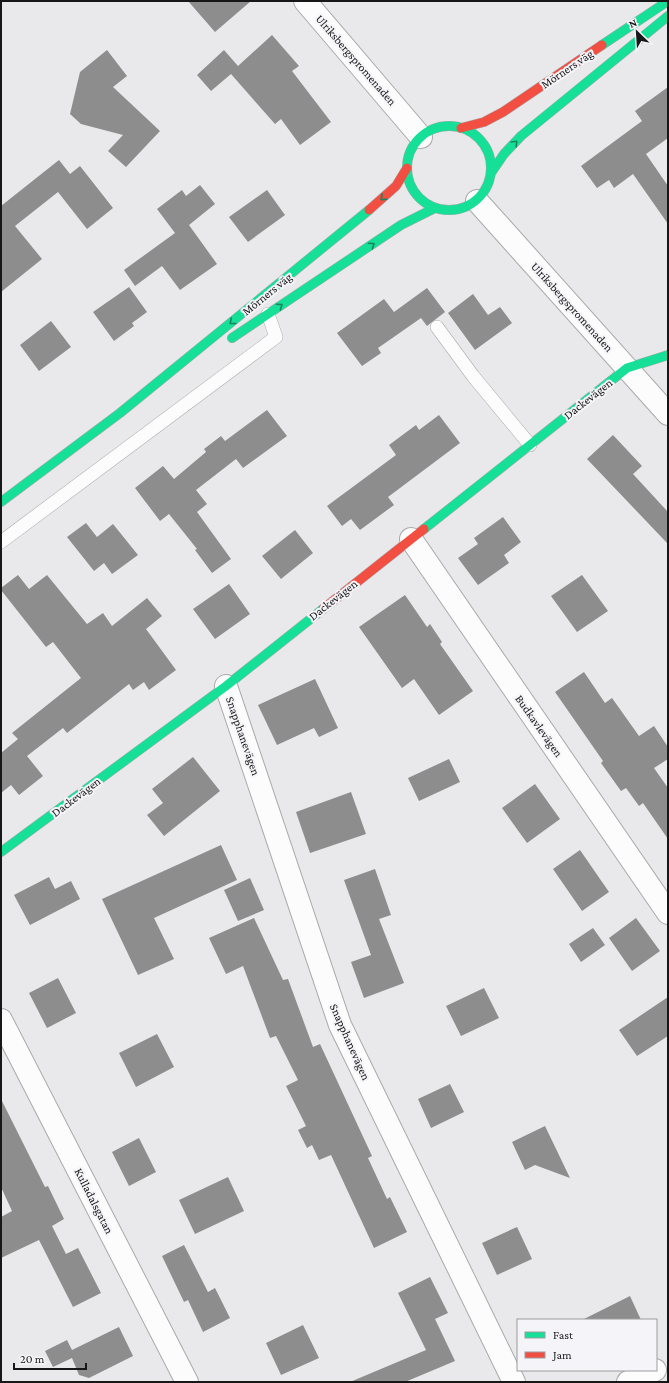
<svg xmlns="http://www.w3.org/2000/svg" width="669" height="1383" font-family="'Crimson Pro',serif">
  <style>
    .building { fill: #8e8d8e }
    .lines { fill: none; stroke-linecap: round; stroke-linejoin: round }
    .lane-casing { stroke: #aaa9ab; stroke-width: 14 }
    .street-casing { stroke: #aaa9ab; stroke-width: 24 }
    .fast-casing { stroke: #aaa9ab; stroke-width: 10 }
    .jam-casing { stroke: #aaa9ab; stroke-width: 10 }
    .lane { stroke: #fcfcfc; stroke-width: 13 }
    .street { stroke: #fcfcfc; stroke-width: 22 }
    .fast { stroke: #16e098; stroke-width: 9 }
    .jam { stroke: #f24e42; stroke-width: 9 }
    .oneway { stroke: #16865e }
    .labels { text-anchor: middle; stroke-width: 4; stroke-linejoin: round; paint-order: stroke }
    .street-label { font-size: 12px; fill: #171718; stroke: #f5f4f8 }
  </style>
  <rect width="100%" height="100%" fill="#e9e8ea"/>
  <g class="building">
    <path d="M188,1H251L215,32Z"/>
    <path d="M272,35L299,66L292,71L331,122L300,145L281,119L275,124L231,74L211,91L197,75L224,50L238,66Z"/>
    <path d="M107,50L127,76L113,87L160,131L126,167L108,151L123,135L81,124L70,114L80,72Z"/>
    <path d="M668,87V138L646,154L668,186V224L633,174L614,188L609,180L597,188L581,166L642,121L635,111Z"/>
    <path d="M59,160L70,174L80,166L113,208L87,229L58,192L15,226L42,259L1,292V206Z"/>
    <path d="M200,185L215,204L189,225L217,264L180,290L162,266L135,286L124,270L175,233L157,209L182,190L186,196Z"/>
    <path d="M267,190L285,215L248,242L229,217Z"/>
    <path d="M129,287L147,312L132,323L134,326L114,341L93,312Z"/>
    <path d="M427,288L445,312L427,326L421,318L378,348L381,353L362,366L337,333L384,299L394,312Z"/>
    <path d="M473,294L488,315L500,307L512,323L475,350L448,313Z"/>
    <path d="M51,321L71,347L39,371L20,345Z"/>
    <path d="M267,410L287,436L243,468L236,459L196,490L207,504L197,512L231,559L212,573L195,550L197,549L169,514L160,521L135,488L163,466L174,479L206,452L204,449L221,436L225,441Z"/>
    <path d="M439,415L460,443L388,497L394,505L360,530L351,519L342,526L327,506L396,455L389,445L416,425L419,430Z"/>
    <path d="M613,435L642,466L633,474L668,512V544L587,459Z"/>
    <path d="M503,517L521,542L504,555L509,563L478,585L458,558L478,544L474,538Z"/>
    <path d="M86,523L97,537L113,524L138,555L112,574L104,563L94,571L67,537Z"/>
    <path d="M295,530L313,553L281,579L262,556Z"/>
    <path d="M18,575L29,589L47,575L87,624L103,613L112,626L147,598L162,616L146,629L176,670L149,690L144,682L133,690L129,684L67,733L63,728L27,756L43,776L19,795L11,785L1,793V753L18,739L12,733L81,678L53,642L46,647L1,590V588Z"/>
    <path d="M582,575L608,611L577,632L551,596Z"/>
    <path d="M229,584L250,614L215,639L193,609Z"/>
    <path d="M405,595L427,627L430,624L442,642L440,644L473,691L439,715L414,679L402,688L359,627Z"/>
    <path d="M584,672L605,703L612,698L639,736L654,726L668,747V759L654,768L668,788V839L643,803L639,806L626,788L621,791L601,763L603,761L555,692Z"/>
    <path d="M315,679L338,728L319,737L314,728L277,745L258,705Z"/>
    <path d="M193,757L220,791L164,836L147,815L163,803L152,789Z"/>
    <path d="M449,759L460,782L419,801L408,778Z"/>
    <path d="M535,784L560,819L527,843L502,808Z"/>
    <path d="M351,792L366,834L310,853L296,812Z"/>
    <path d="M221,845L237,880L154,918L174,959L138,975L102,899Z"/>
    <path d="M580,850L609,892L582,911L553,869Z"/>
    <path d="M375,869L391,915L379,919L404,983L364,998L351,962L371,955L344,880Z"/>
    <path d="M49,877L55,889L71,881L80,899L30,925L14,895Z"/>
    <path d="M250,878L264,910L238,921L224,890Z"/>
    <path d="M254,918L283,980L288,979L313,1047L320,1044L372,1156L368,1158L387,1199L390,1197L407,1232L374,1248L331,1155L319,1160L312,1145L307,1148L298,1130L306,1126L286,1086L298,1080L276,1036L270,1038L243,966L226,974L209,938Z"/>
    <path d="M636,918L660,951L632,971L609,938Z"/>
    <path d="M593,928L605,945L581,962L569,944Z"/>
    <path d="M58,978L76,1013L47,1028L29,993Z"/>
    <path d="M484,988L499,1018L461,1036L446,1006Z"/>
    <path d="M668,997V1036L637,1056L619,1030Z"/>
    <path d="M157,1034L174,1067L136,1087L119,1053Z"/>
    <path d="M450,1084L464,1112L431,1128L418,1099Z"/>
    <path d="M1,1099L45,1187L48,1186L64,1219L52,1226L66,1254L78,1248L101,1293L73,1307L39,1240L1,1258V1217L12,1211L1,1187Z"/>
    <path d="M545,1126L570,1178L535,1165L525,1170L512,1142Z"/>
    <path d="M139,1138L156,1172L129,1186L112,1152Z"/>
    <path d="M228,1177L244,1211L195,1234L179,1200Z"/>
    <path d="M517,1227L532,1259L497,1275L482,1243Z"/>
    <path d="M184,1245L208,1292L215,1288L230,1318L203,1332L188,1300L184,1302L162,1256Z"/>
    <path d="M430,1277L448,1313L435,1319L455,1361L405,1382H350L426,1350L398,1293Z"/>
    <path d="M630,1296L641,1320H582Z"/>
    <path d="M303,1325L319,1358L281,1375L266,1343Z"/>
    <path d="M119,1327L133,1356L89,1378L79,1375L72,1358L53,1367L45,1351L67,1340L72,1350Z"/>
  </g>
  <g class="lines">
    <g class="lane-casing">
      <g id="lane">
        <path d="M437,327L473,376L530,445"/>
        <path d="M1,542L276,337L268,314"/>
      </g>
    </g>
    <g class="street-casing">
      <g id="street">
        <path d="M305,1L421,137"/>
        <path d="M477,201L668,414"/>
        <path d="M411,539L668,913"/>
        <path d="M226,686L340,1025L514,1382"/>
        <path d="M1,1020L187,1382"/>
        <path d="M628,1382L655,1370"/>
      </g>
    </g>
    <g class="fast-casing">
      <g id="fast">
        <path d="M602,45L668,1"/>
        <circle cx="449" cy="168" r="42"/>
        <path d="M491,173L504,154L521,136L668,16"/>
        <path d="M232,338L401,225L435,208"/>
        <path d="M1,502L120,413L369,210"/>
        <path d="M424,529L627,368L668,355"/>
        <path d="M1,852L226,686L323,609"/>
      </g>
    </g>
    <g class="jam-casing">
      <g id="jam">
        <path d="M461,128L484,122L503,112L602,45"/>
        <path d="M369,210L396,186L407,168"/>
        <path d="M323,609L424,529"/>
      </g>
    </g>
    <use href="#lane" class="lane"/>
    <use href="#street" class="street"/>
    <use href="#fast" class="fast"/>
    <use href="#jam" class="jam"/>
  </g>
  <defs><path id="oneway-chevron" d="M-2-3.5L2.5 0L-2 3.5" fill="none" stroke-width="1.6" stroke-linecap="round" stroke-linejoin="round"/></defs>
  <g class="oneway">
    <use href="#oneway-chevron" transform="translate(515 143) rotate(-45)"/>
    <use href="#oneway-chevron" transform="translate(383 198) rotate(138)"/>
    <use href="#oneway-chevron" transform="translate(372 245) rotate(-34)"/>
    <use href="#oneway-chevron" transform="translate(280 306) rotate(-34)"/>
    <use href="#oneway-chevron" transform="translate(232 322) rotate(141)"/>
  </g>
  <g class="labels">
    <g class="street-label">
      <text transform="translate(356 60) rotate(49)" y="4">Ulriksbergspromenaden</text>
      <text transform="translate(567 69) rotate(-34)" y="4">Mörners väg</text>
      <text transform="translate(267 294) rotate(-39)" y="4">Mörners väg</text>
      <text transform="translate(572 307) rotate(48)" y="4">Ulriksbergspromenaden</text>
      <text transform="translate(588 399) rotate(-38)" y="4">Dackevägen</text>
      <text transform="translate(333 600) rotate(-38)" y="4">Dackevägen</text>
      <text transform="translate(539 726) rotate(55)" y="4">Budkavlevägen</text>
      <text transform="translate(243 736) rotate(71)" y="4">Snapphanevägen</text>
      <text transform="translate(76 797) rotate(-37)" y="4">Dackevägen</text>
      <text transform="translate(350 1042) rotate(66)" y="4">Snapphanevägen</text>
      <text transform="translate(94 1201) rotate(63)" y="4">Kulladalsgatan</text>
    </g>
  </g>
  <rect width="669" height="1383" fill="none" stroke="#171718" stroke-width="4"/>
  <rect x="517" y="1319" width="140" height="52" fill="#f5f4f8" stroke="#9c9c9e"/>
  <rect x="525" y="1332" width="20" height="6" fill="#16e098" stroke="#9c9c9e"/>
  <text x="553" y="1339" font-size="12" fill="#171718">Fast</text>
  <rect x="525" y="1352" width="20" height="6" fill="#f24e42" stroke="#9c9c9e"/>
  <text x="553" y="1359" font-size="12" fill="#171718">Jam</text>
  <g transform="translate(637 32) rotate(335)" stroke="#f5f4f8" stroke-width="3" paint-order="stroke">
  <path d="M0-3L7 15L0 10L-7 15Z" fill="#171718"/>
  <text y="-6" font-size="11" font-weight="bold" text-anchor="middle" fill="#171718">N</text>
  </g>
  <path d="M14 1363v6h72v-6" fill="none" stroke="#171718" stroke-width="2"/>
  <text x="20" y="1363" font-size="12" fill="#171718" stroke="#f5f4f8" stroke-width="3" paint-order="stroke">20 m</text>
</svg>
